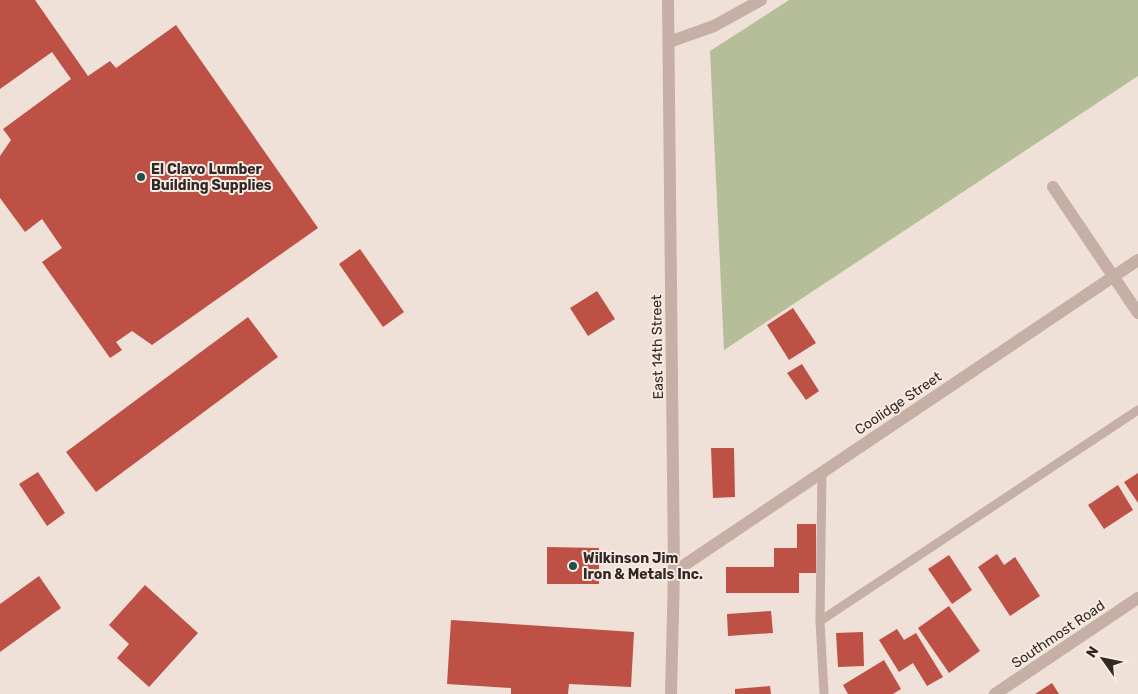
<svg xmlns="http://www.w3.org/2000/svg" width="1138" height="694" font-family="Rubik,sans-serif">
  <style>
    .green { fill: #b6bd99 }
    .building { fill: #be5146 }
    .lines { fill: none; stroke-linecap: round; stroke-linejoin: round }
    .service { stroke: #c6afa5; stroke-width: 9 }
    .minor { stroke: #c6afa5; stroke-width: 12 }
    .tertiary { stroke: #c6afa5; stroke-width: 12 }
    .poi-dot { fill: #1e514c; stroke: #f7ebe3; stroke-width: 2 }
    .labels { text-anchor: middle; stroke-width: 4; stroke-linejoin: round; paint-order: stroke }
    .poi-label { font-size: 14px; font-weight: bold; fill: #322826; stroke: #f7ebe3; text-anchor: start }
    .street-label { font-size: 14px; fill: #322826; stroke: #f7ebe3 }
  </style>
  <rect width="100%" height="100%" fill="#efe1d8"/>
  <path class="green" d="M789,0H1138V76L724,350L710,51Z"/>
  <g class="building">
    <path d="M0,0H35L88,76L110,61L116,68L176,25L318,228L152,345L132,331L116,342L122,350L110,358L42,262L62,248L42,219L25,232L0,198V156L11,140L3,129L71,79L52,52L0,89Z"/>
    <path d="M360,249L404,312L383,327L339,264Z"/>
    <path d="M597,291L615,319L588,336L570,308Z"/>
    <path d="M793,308L816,343L789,360L767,325Z"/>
    <path d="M248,317L278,357L96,492L66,452Z"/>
    <path d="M802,364L819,391L806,400L787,373Z"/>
    <path d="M711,448H734L735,497L713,498Z"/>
    <path d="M38,472L65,513L47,526L19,484Z"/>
    <path d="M1138,473V503L1124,482Z"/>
    <path d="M1118,485L1133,510L1104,529L1088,505Z"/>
    <path d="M797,524H816V573H799V593H726V567H774V548H797Z"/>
    <path d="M547,547L599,548V584H547Z"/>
    <path d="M997,554L1004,565L1015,557L1040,596L1010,616L978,567Z"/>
    <path d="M949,555L972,590L952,604L928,569Z"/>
    <path d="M39,576L61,608L0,652V604Z"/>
    <path d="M145,585L198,633L149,687L117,658L129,644L109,625Z"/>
    <path d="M949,606L980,651L949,673L918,628Z"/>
    <path d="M771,611L773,633L728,636L727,614Z"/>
    <path d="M451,620L634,632L631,687L569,684L568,694H511V688L447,684Z"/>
    <path d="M897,629L904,640L916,633L943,677L927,686L913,663L899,672L879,640Z"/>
    <path d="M863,632L864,666L838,667L836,633Z"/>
    <path d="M884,660L901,689L893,694H848L843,685Z"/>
    <path d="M1052,683L1059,694H1035Z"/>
    <path d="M770,686L771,694H735V689Z"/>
  </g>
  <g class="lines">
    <g class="service">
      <path d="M820,621L822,472"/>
      <path d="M824,694L820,621L1138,410"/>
    </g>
    <g class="minor">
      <path d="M669,42L714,26L761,0"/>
      <path d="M1053,187L1138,313"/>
      <path d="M674,572L1138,260"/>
    </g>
    <g class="tertiary">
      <path d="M668,0L674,572L671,694"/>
      <path d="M995,694L1138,598"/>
    </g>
  </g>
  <g class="poi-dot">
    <circle cx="141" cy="177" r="5"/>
    <circle cx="573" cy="566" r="5"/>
  </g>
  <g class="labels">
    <g class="poi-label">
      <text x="151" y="174">El Clavo Lumber<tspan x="151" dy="16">Building Supplies</tspan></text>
      <text x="583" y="563">Wilkinson Jim<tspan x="583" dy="16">Iron &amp; Metals Inc.</tspan></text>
    </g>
    <g class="street-label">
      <text transform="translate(657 347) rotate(-91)" y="5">East 14th Street</text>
      <text transform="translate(898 403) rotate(-34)" y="5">Coolidge Street</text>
      <text transform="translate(1058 634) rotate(-34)" y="5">Southmost Road</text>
    </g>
  </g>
  <g transform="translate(1103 659) rotate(303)" stroke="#f7ebe3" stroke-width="4" paint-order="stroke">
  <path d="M0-4L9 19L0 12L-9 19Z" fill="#322826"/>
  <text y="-8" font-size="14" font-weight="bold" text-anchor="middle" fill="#322826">N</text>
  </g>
</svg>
